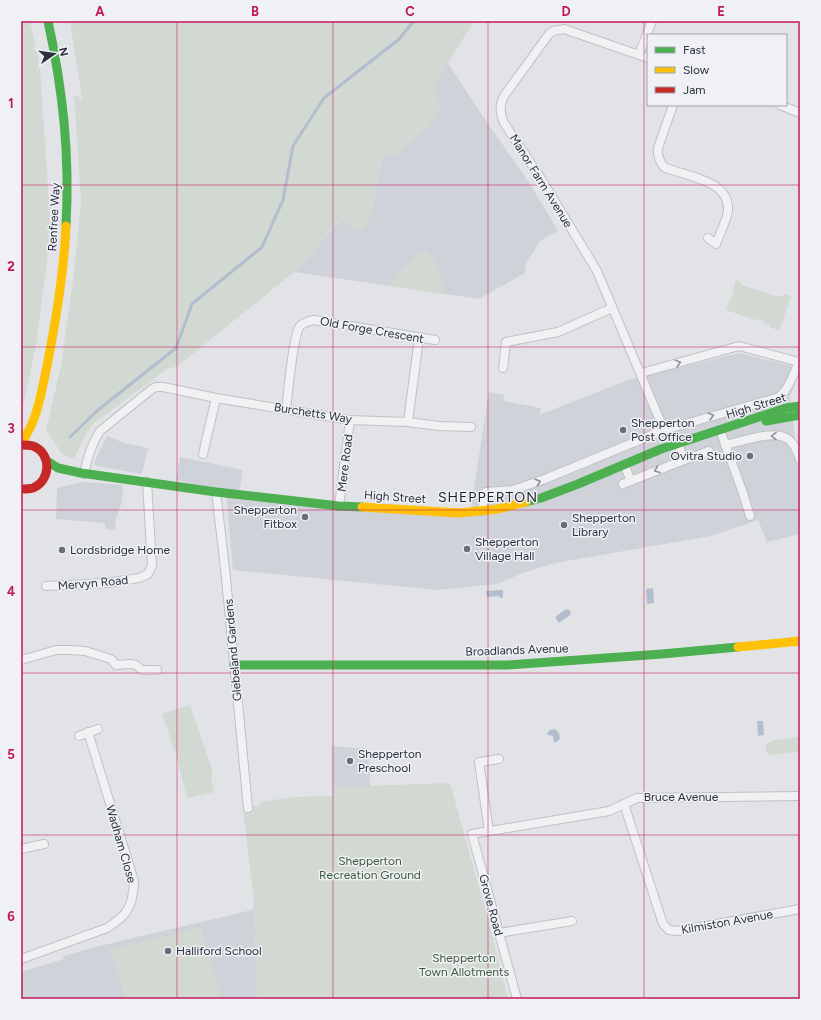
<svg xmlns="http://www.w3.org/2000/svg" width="821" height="1020" font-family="Figtree,sans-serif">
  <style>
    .built { fill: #d0d2d9 }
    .green { fill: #d2d9d2 }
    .water { fill: #b2bdce }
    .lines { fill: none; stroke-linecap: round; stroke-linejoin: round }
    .stream { stroke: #b2bdce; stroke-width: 3 }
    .street-casing { stroke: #c0c1c4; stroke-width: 10 }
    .street { stroke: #f0f1f3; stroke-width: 8 }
    .fast { stroke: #4caf50; stroke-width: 9 }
    .slow { stroke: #ffc107; stroke-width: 9 }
    .jam { stroke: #c62828; stroke-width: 9 }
    .oneway { stroke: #8d9098 }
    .grid { fill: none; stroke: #c2185b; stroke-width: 1; stroke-opacity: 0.55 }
    .poi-dot { fill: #6a6e78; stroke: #eff1f5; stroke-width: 1.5 }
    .labels { text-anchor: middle; stroke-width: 3; stroke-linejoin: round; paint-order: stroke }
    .street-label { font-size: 12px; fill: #2a2f3d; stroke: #eff1f5 }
    .poi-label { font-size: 12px; fill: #2a2f3d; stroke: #eff1f5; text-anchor: start }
    .park-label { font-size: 12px; fill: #3c5839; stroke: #eff1f5 }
    .quarter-label { font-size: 14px; letter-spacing: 1px; fill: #1c212e; stroke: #eff1f5 }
    .neatline { fill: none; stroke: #c2185b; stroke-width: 1.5 }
    .grid-label { font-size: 13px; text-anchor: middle; font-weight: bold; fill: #c2185b }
  </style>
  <rect width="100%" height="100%" fill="#e2e3e6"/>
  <g class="built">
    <path d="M448,63L482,115L530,184L558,231L540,241L526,264L525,273L479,299L294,272L354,205L385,155Z"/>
    <path d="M739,353L800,368L790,397L795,440L800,454V534L767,542L758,520L711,536L555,563L520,574L498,584L437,590L233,570L226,491L176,480L180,457L243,470L239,494L470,514L489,392L504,395L503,401L541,408L539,415L628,380Z"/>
    <path d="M107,436L124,443L148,448L142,474L96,466L94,463Z"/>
    <path d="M83,482L123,485L122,502L116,518L115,530L105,529V523L56,519L57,488Z"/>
    <path d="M332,746L369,749L370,788L332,787Z"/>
    <path d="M254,906L258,999H21V972L64,959L63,956L104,945L252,910Z"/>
  </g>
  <g class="green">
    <path d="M21,21H30L40,67L50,219L47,261L36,346L21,415Z"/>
    <path d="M70,21H474L435,84C433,92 435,98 441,103L433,122L413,141L393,156L385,155L380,162L381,168L375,192V198L371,216L363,229L355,230L348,224L340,220L294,272L178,366L167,369L93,424L83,439L74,459L62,454L46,430L61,366L74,272L81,201L74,94L82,99Z"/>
    <path d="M425,251C438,258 442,279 445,294L390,286C396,271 412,260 425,251Z"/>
    <path d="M736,280L741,282V285L779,297L780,295L784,296V294L791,296L779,331L770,327V325L763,323V320L758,319V321L726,310L731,297L732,298L733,293H732Z"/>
    <path d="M190,705L213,772L211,778L214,792L187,798L176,755L162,714L166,712Z"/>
    <path d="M800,737V752L768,755L766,751V744L774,740Z"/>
    <path d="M450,783L490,926L508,999H258L253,893L243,809L260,805V802L293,797L332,796V787Z"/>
    <path d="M201,928L222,999H125L111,950Z"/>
  </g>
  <g class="water">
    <path d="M653,588L654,603L647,604L646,589Z"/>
    <path d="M503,590V598H500L499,596L487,597L486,591Z"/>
    <path d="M566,609L571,611L570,615L559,623L555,617Z"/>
    <path d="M763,721L764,735L758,736L757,721Z"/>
    <path d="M555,729L559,733L560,738L557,742H554L553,736L548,735L547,733L550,730Z"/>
  </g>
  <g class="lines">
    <path class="stream" d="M70,437L98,410L176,348L192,304L262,247L283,200L293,146L324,98L398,40L414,21"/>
    <g class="street-casing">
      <g id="street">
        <path d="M639,54L652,21"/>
        <path d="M648,58L564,29L553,31L549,34L504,96C499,106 500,113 504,123L540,177L597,271L664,430"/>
        <path d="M673,105L658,148C657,156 659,161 664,167C686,177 730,179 728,211C727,219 719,236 716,244L708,238"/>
        <path d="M780,105L800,113"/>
        <path d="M503,368L506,342L558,332L612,308"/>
        <path d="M641,373L739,346L799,362"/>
        <path d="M286,409C288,394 293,335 300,326C304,322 309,321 314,320L435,340"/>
        <path d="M408,422L419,338"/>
        <path d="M720,430L743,493L750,516"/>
        <path d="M678,444L684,460"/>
        <path d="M725,445C741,442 769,431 784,437C793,440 797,451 800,459"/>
        <path d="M203,454L216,398"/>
        <path d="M624,464L631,481"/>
        <path d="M84,474C87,459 92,443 100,431L152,389L156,387H163L216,398L350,420L408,422L439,426L471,427"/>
        <path d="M623,484L684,460L709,451"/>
        <path d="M216,492L225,568L248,808"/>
        <path d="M339,506L350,420"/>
        <path d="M482,511L486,492L513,490L545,479L664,430L777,398C789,391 794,372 800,360"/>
        <path d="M46,586L107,583L139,578L148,574L152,565L147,482"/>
        <path d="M21,660L56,650H70L85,651L111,659L116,665L130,664L136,665L142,670H157"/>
        <path d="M79,736L98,729"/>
        <path d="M624,804L663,924L669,930L677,931L800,909"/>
        <path d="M489,831L479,762L499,759"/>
        <path d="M21,849L44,844"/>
        <path d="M499,933L572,921"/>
        <path d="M21,959L107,928C128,915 133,906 134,881L88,732"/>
        <path d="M517,999L472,834L609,811L637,798L800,796"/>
      </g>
    </g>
    <use href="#street" class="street"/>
    <g class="fast">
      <path d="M48,21C63,91 70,155 66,226"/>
      <path d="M766,421L800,415"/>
      <path d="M47,461L58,468L81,473L216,492L339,506L362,507"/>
      <path d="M526,502L541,498L578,484L661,449L786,408L800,406"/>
      <path d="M234,665H507L662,654L738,647"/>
    </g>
    <g class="slow">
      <path d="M21,443C38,420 41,393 47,366C56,320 64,273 66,226"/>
      <path d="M362,507L459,513L498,509L526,502"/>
      <path d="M738,647L800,641"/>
    </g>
    <path class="jam" d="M21,445C25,445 30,445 33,446C52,453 51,481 33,488C30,489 25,489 21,489"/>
  </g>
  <defs><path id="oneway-chevron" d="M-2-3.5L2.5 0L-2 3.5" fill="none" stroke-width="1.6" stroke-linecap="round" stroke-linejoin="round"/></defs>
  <g class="oneway">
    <use href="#oneway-chevron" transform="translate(678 363) rotate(-15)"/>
    <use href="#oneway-chevron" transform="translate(711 416) rotate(-15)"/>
    <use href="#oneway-chevron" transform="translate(774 436) rotate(-179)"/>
    <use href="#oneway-chevron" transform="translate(657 470) rotate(158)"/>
    <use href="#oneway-chevron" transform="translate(538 482) rotate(-19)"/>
  </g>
  <path class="grid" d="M177,21V999M333,21V999M488,21V999M644,21V999M21,185H800M21,347H800M21,510H800M21,673H800M21,835H800"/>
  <g class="poi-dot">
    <circle cx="623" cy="430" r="4"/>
    <circle cx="750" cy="456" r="4"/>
    <circle cx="305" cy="517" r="4"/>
    <circle cx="564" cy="525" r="4"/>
    <circle cx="467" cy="549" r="4"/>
    <circle cx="62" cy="550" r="4"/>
    <circle cx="350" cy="761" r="4"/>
    <circle cx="168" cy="951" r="4"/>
  </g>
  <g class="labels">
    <g class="street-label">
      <text transform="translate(541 181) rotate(58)" y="4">Manor Farm Avenue</text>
      <text transform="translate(54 217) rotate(-87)" y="4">Renfree Way</text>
      <text transform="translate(372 330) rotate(10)" y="4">Old Forge Crescent</text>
      <text transform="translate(756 406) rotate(-17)" y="4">High Street</text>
      <text transform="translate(313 413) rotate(9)" y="4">Burchetts Way</text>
      <text transform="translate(345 463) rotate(-83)" y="4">Mere Road</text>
      <text transform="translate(395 497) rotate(4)" y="4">High Street</text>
      <text transform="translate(93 583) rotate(-5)" y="4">Mervyn Road</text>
      <text transform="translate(233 650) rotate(-95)" y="4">Glebeland Gardens</text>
      <text transform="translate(517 650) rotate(-2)" y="4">Broadlands Avenue</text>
      <text x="681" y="801">Bruce Avenue</text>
      <text transform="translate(121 844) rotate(74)" y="4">Wadham Close</text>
      <text transform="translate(491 905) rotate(75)" y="4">Grove Road</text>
      <text transform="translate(727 922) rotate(-10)" y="4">Kilmiston Avenue</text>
    </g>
    <g class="poi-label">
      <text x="631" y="427">Shepperton<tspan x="631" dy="14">Post Office</tspan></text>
      <text x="742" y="460" text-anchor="end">Ovitra Studio</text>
      <text x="297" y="514" text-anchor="end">Shepperton<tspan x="297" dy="14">Fitbox</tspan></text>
      <text x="572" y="522">Shepperton<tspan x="572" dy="14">Library</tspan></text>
      <text x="475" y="546">Shepperton<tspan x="475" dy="14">Village Hall</tspan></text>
      <text x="70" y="554">Lordsbridge Home</text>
      <text x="358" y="758">Shepperton<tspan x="358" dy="14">Preschool</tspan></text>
      <text x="176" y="955">Halliford School</text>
    </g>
    <g class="park-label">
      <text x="370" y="865">Shepperton<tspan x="370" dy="14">Recreation Ground</tspan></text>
      <text x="464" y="962">Shepperton<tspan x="464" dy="14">Town Allotments</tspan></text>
    </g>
    <g class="quarter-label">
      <text x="488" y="502">SHEPPERTON</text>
    </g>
  </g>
  <rect width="821" height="1020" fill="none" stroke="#eff1f5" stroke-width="44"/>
  <rect x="647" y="34" width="140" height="72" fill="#eff1f5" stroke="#a0a3ab"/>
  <rect x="655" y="47" width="20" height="6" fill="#4caf50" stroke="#a0a3ab"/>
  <text x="683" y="54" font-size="12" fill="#2a2f3d">Fast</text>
  <rect x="655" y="67" width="20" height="6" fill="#ffc107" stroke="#a0a3ab"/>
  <text x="683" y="74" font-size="12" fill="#2a2f3d">Slow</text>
  <rect x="655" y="87" width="20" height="6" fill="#c62828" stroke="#a0a3ab"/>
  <text x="683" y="94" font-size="12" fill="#2a2f3d">Jam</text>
  <g transform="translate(54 54) rotate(77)" stroke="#eff1f5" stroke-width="3" paint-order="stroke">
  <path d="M0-3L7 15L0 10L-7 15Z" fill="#2a2f3d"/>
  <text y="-6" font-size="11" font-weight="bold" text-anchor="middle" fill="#2a2f3d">N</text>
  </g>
  <rect x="22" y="22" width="777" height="976" class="neatline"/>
  <g class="grid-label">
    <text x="100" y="16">A</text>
    <text x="255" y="16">B</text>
    <text x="410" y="16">C</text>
    <text x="566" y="16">D</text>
    <text x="721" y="16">E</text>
    <text x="11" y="108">1</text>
    <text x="11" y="271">2</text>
    <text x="11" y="433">3</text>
    <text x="11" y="596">4</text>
    <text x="11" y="759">5</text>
    <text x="11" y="921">6</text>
  </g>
</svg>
